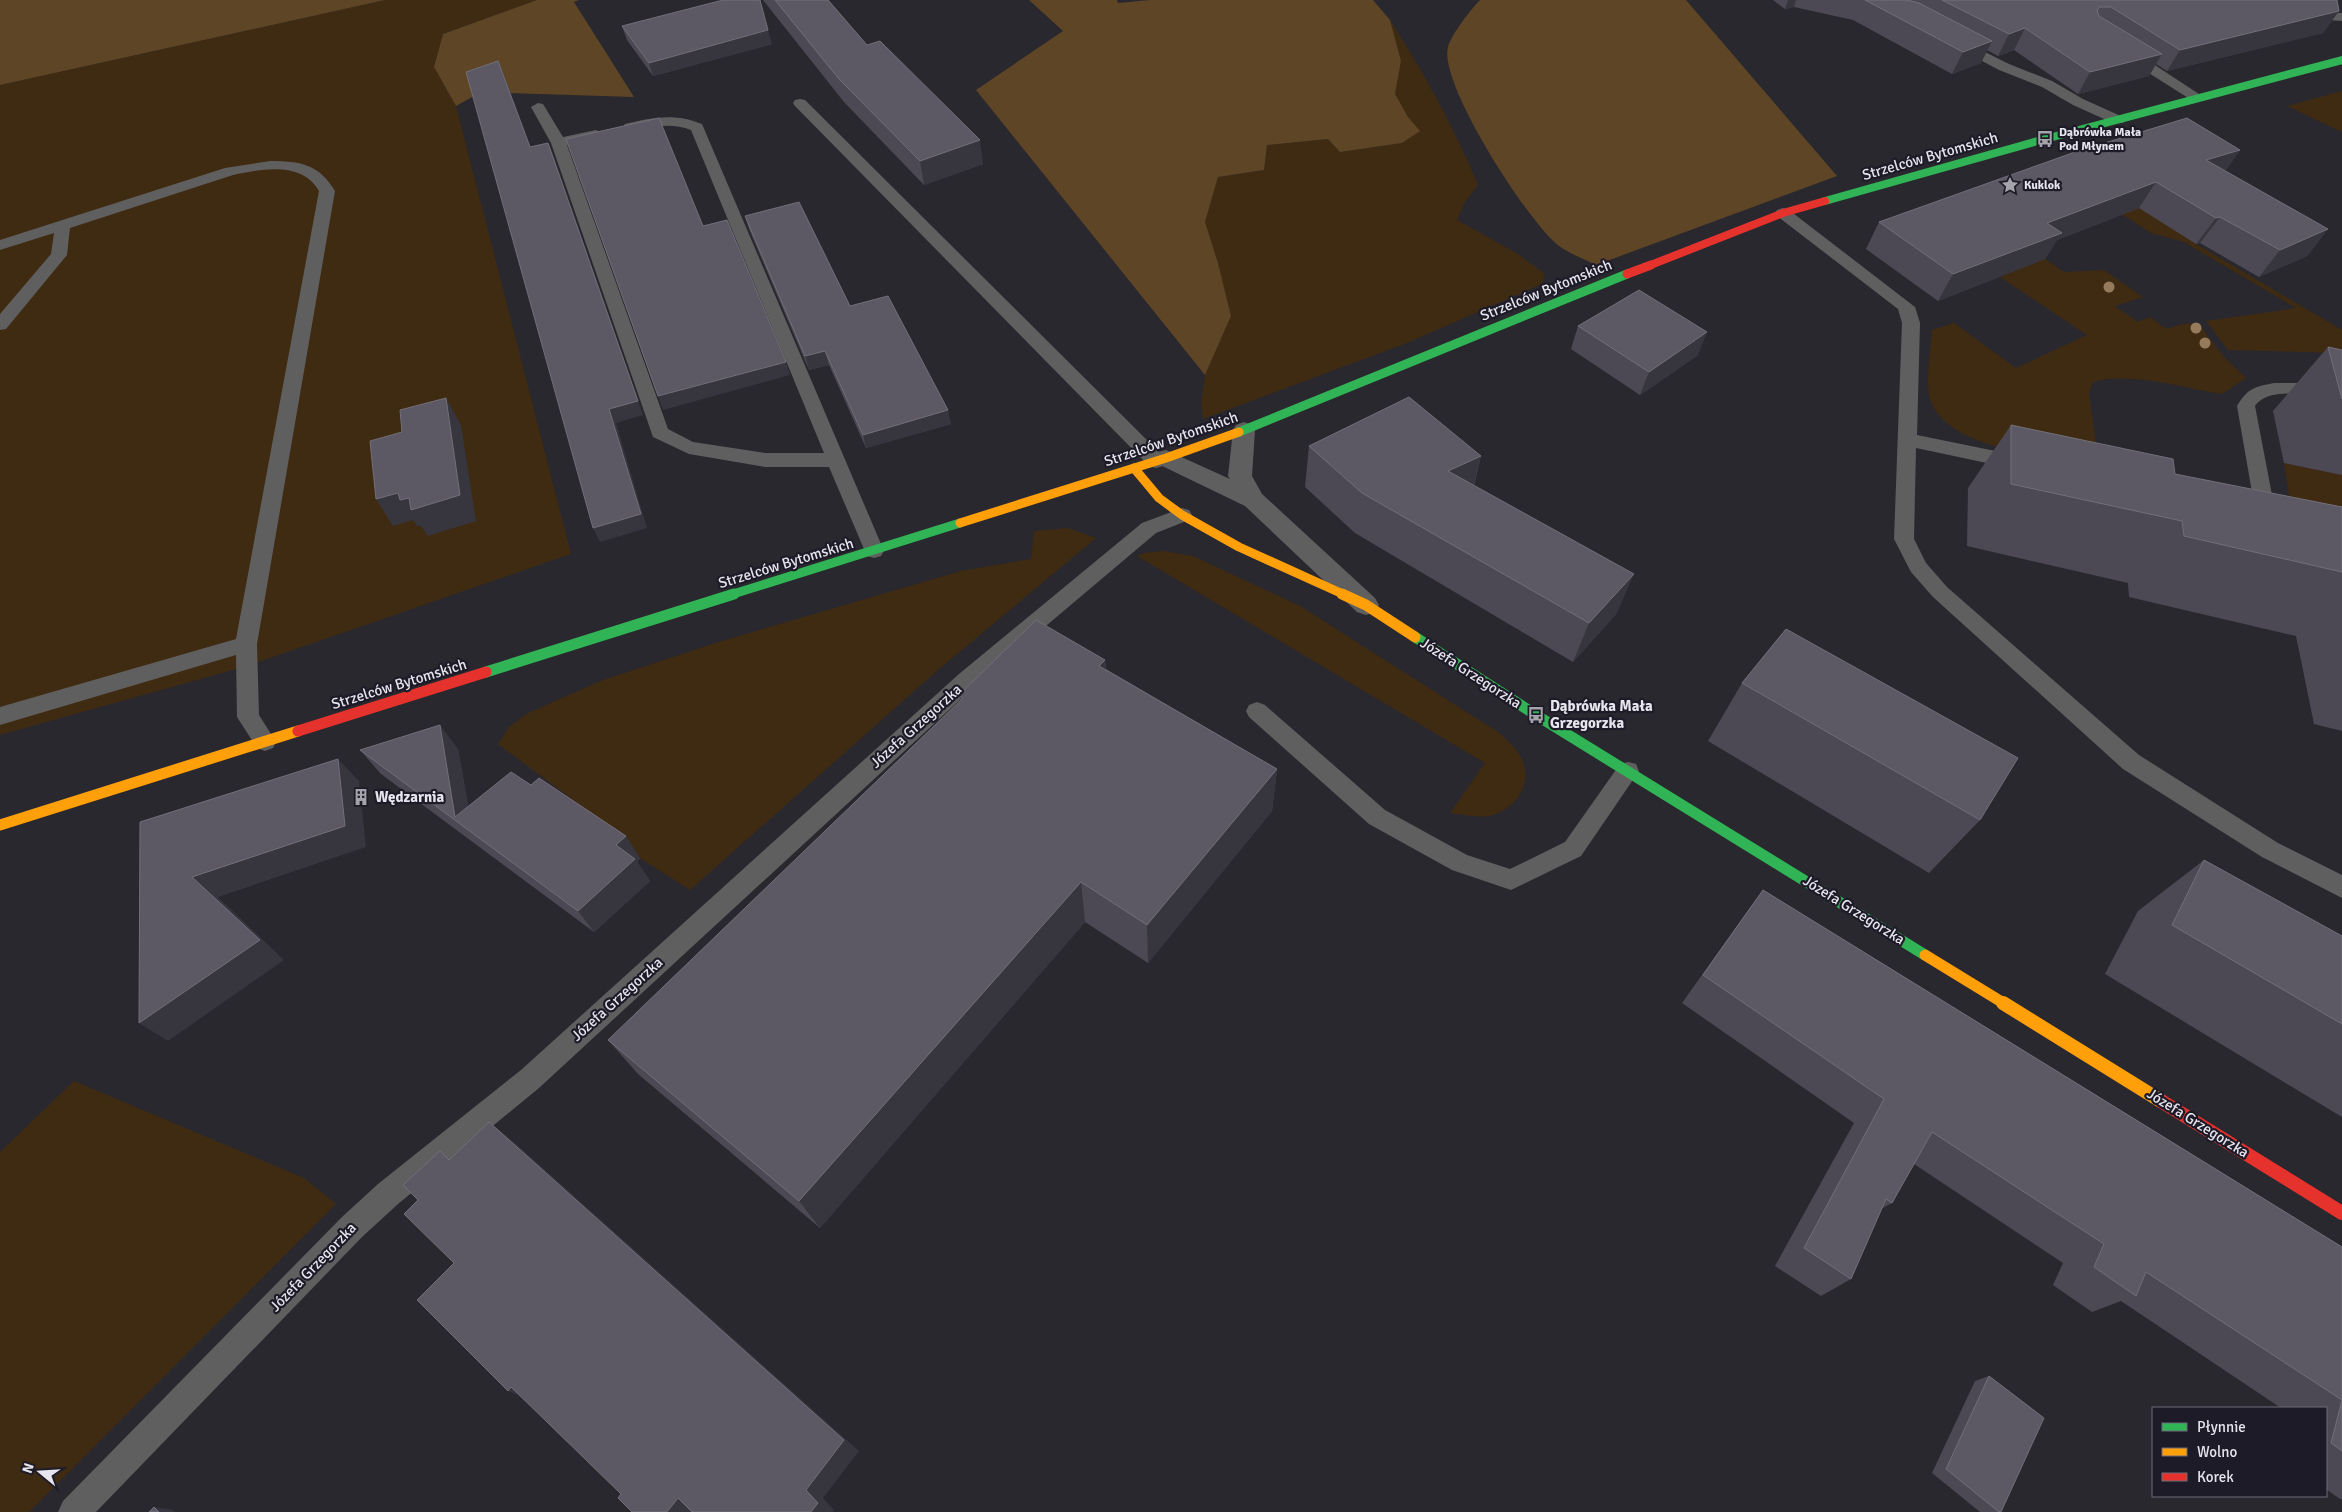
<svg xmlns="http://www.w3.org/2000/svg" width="2342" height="1512" font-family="Signika,sans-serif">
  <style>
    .green { fill: #3f2b12 }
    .forest { fill: #5e4525 }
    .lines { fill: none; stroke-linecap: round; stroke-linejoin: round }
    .lane { fill: #605f5f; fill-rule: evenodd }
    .street { fill: #605f5f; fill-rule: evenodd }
    .fast-far2 { stroke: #30b455; stroke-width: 8 }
    .fast-far1 { stroke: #30b455; stroke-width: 9 }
    .fast { stroke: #30b455; stroke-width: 11 }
    .slow-far2 { stroke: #ff9f0a; stroke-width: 9 }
    .slow-far1 { stroke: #ff9f0a; stroke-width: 11 }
    .slow { stroke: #ff9f0a; stroke-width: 14 }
    .jam-far3 { stroke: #e5322d; stroke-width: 8 }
    .jam-far2 { stroke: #e5322d; stroke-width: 9 }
    .jam-far1 { stroke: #e5322d; stroke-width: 11 }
    .jam { stroke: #e5322d; stroke-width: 14 }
    .tree { fill: #957a5c }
    .wall { fill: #4c4954 }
    .shaded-wall { fill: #37353e }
    .building { fill: #5c5964; stroke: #726f7a }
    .labels { text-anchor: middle; stroke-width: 4.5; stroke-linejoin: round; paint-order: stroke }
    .far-poi-label { font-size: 12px; font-weight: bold; fill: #e6e4ed; stroke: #1e1b28; text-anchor: start }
    .street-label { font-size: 15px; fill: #e6e4ed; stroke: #1e1b28 }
    .poi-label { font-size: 15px; font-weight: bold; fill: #e6e4ed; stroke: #1e1b28; text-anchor: start }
  </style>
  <rect width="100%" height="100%" fill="#29282f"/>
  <g class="green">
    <path d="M385,0H537L443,34L434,67L456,106L571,554L247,666L0,735V85Z"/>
    <path d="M1390,20C1424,73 1454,127 1478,185L1465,202L1457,220L1518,254L1545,274L1542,284L1407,343L1203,419L1201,403L1205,375L1231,316L1218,263L1205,222L1218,177L1264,170L1267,145L1328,139L1340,152L1402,143L1419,131L1408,117L1395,94L1401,61Z"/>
    <path d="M2342,91V132L2287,106Z"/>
    <path d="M2065,177L2133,203L2196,244L2342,330V353L2228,350L2206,321L2296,308L2184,242L2151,233Z"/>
    <path d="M2045,259L2064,272L2104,270L2143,297L2115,306L2138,322L2150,317L2167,329L2182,324L2198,323L2224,357L2246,378L2222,394C2185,388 2128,371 2093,382L2089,393L2098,458L2088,464C2044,456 1946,449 1930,399C1925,381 1931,349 1932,330L1954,323L2016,368L2087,335L2000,277Z"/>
    <path d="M2284,463L2342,475V541L2290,501Z"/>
    <path d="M1068,528L1096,538L938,670L690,890L640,858L584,808L498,744L509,727L528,713L603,680L722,641L961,571L1031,559L1034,531Z"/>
    <path d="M1163,551L1193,556L1300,606L1501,734C1506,740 1513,745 1517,751C1537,778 1519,809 1489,816C1478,818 1462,814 1450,813L1485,763L1137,556L1144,553Z"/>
    <path d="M74,1081L304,1178L336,1204L29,1512H0V1152Z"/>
  </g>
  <g class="forest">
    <path d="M0,0H385L0,85Z"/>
    <path d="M537,0H579L574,2L634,97L481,92L456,106L434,67L443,34Z"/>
    <path d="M1029,0H1117L1118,3L1150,0H1373L1390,20L1401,61L1395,94L1408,117L1420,131L1402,143L1340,152L1328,139L1267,145L1264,170L1218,177L1205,222L1218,263L1231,316L1205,375L976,90L1063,31Z"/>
    <path d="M1480,0H1686L1837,176L1596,265C1584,259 1570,254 1559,246C1529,223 1438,83 1448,47C1451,35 1471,9 1480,0Z"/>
  </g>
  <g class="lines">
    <g class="lane">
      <path d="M2304,11L2342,13V21L2299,18L2297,15Z"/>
      <path d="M1957,38L2009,64L2052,81L2083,99L2123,117L2125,120L2123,123H2113L2073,105L2042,87L1999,70L1952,45L1950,42Z"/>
      <path d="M2127,49L2132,50L2205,98L2198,102L2193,101L2122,56L2120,53L2122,50Z"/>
      <path d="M800,99L805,100L1163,456L1165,461L1163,466L1156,468L1149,466L795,106L793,103L795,100Z"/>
      <path d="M538,103L543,104L563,137L596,130L603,134L601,137L567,145L668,429L693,442L765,453H824L691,130C671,122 650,127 630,131L623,127L625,124C652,117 676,113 702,124L884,551L881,556L874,558L867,556L829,467H765L689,454L653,437L551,143L531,107Z"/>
      <path d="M270,161C300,161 319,164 335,191L257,644L259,715L276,742L273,748L265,751L257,748L237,717L236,655L0,725V707L236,639L319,191C302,161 262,169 233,175L70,228L67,255L6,329L0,330V314L51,254L54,233L0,250V240L225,168Z"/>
      <path d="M1783,208L1789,210L1915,307L1920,323L1917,435L2020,456L2027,458L2029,463L2027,468L2020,470L1916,448L1914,539L1926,563L1947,587L2139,755L2278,843L2342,875V898L2262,857L2123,769L1933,597L1911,572L1894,539L1902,323L1898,309L1777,216L1775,213L1777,210Z"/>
      <path d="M2274,383H2303L2342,388V400C2320,397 2269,384 2255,406L2277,521L2274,526L2267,528L2260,526L2257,521L2237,406C2248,388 2254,387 2274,383Z"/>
      <path d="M1182,508L1189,510L1192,515L1189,520L1156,533L975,686L539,1088L398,1204L362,1237L96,1512H58L63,1501L342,1217L378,1184L521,1070L959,674L1142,523Z"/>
      <path d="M1257,702L1265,705L1385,810L1467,855L1510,869L1565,842L1620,764L1628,762L1636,764L1639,771L1581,856L1511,890L1452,870L1369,824L1249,717L1246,711L1249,705Z"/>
    </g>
    <path class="street" d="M1244,422L1252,425L1255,430L1252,476L1262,494L1375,598L1379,605L1375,612L1366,615L1357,612L1245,506L1158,464L1154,458L1158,452L1166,450L1230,479L1228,476L1233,430L1236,425Z"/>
    <path class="fast-far2" d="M1825,201L2045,139L2342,60"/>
    <g class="fast-far1">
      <path d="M1239,432L1627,274"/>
      <path d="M730,595L960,523"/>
    </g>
    <g class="fast">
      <path d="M1415,637L1536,715L1925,955"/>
      <path d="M486,672L734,594"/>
    </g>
    <g class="slow-far2">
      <path d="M1134,468L1159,498L1182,515L1239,547L1345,595"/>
      <path d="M960,523L1166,458L1239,432"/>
    </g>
    <g class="slow-far1">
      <path d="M1342,594L1366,605L1415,637"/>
      <path d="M0,825L298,731"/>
      <path d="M1925,955L2005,1004"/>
    </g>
    <path class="slow" d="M2003,1003L2161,1101"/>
    <path class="jam-far3" d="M1648,266L1783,213L1825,201"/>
    <path class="jam-far2" d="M1627,274L1651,265"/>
    <path class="jam-far1" d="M298,731L486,672"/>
    <path class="jam" d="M2161,1101L2342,1213"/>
  </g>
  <g class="tree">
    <circle cx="2109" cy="287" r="5.5"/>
    <circle cx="2196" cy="328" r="5.5"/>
    <circle cx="2205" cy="343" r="5.5"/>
  </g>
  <g class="wall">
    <path d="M763,0H828L867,45L983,164L924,185L844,102Z"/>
    <path d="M1773,0H2328L2339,11L2323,33L2167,71L2156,64L2149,76L2078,94L2014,50L1998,56L1987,50L1981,63L1952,74L1853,20L1794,7L1785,9Z"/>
    <path d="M622,26L772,44L653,76L627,40Z"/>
    <path d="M2240,150L2225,171L2328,229L2307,256L2259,277L2200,243L2196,244L2139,208L2057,240L2045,259L1938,301L1866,249L1879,222Z"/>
    <path d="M745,216L850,306L951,424L866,448L829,365L809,370L749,229Z"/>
    <path d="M1578,326L1698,355L1640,395L1571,349Z"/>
    <path d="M2328,347L2342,350V475L2284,463L2273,411Z"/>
    <path d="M2011,425L2175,474L2342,507V732V731L2314,724L2296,636L2129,597L2128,583L1967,546L1968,488Z"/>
    <path d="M1309,446L1481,456L1474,486L1617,613L1573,662L1355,533L1305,487Z"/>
    <path d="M1105,660L1106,669L1277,769L1272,811L1148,963L1085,922L820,1228L638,1074L608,1040L960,701L959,695Z"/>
    <path d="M1742,683L1980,820L1929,873L1708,741Z"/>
    <path d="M458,749L468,806L531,785L640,858L637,862L650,881L594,932L381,774L360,750Z"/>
    <path d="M2204,860L2342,936V1117L2105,974L2138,911Z"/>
    <path d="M1763,890L2342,1247V1499H2340L2326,1489V1408H2281L2121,1301L2092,1312L2053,1285L2063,1263L1914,1164L1892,1203L1881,1209L1851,1279L1821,1296L1775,1266L1854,1123L1682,1003L1741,920Z"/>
    <path d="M1989,1376L2001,1512H1980L1932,1473L1975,1381Z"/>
  </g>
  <g class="shaded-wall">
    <path d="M1788,0H1796L1794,7L1785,9Z"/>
    <path d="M2339,11L2323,33L2167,71L2180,50Z"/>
    <path d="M2025,28L2014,50L1998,56L2009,34Z"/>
    <path d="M768,30L772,44L653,76L649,63Z"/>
    <path d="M1992,41L1981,63L1952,74L1963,52Z"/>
    <path d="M2162,54L2149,76L2078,94L2090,72Z"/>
    <path d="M498,61L504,75L536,161L530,147Z"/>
    <path d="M980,140L983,164L924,185L920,161Z"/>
    <path d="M548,143L554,157L643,415L616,423L647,528L600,542L593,528Z"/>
    <path d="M2240,150L2221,176L2206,160Z"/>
    <path d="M2156,182L2139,208L2057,240L2045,259L1938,301L1953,274L2047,223Z"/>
    <path d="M2220,217L2200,243L2196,244L2216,218Z"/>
    <path d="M2328,229L2307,256L2259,277L2280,250Z"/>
    <path d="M1707,332L1698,355L1640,395L1649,372Z"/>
    <path d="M825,351L829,365L809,370L805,356Z"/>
    <path d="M786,362L790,375L663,410L658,396Z"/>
    <path d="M446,398L461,425L476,521L428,536L421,526H417L413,520L393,526L376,499L398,493L409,498Z"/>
    <path d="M948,410L951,424L866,448L863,435Z"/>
    <path d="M1481,456L1471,496L1448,471Z"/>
    <path d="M1634,574L1617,613L1573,662L1589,623Z"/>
    <path d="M1105,660L1108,705L1099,666Z"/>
    <path d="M440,725L458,749L473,834L455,817Z"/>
    <path d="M338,759L359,781L366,847L218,897L284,960L168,1041L139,1023L192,877Z"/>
    <path d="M1277,769L1272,811L1148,963L1147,925Z"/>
    <path d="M626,836L640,858L637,862L650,881L594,932L578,911L616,845Z"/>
    <path d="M1081,882L1085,922L820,1228L799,1201Z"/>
    <path d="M489,1122L516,1144L859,1451L823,1498L834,1510L833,1512H811L806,1490Z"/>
    <path d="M511,1387L538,1403L508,1391Z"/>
    <path d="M678,1498L696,1512H667Z"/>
    <path d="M154,1507L173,1510L175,1512H159Z"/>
  </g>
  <g class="building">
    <path d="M723,0H760L768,30L649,63L622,26Z"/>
    <path d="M775,0H828L867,45L880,41L980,140L920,161L839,79Z"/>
    <path d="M1865,0H1907L1919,3L1992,41L1963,52Z"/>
    <path d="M1942,0H2337L2339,11L2180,50L2111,7H2100L2097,10L2099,16L2162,54L2090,72L2025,28L2009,34Z"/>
    <path d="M498,61L530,147L548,143L638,401L609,409L641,514L593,528L466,72Z"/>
    <path d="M659,118L703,226L727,220L786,362L658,396L566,139Z"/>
    <path d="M2187,118L2240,150L2206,160L2328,229L2280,250L2220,217L2216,218L2156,182L2047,223L2062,233L1953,274L1879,222L2075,152Z"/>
    <path d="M799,202L850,306L888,296L948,410L863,435L825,351L805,356L745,216Z"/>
    <path d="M1639,290L1707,332L1649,372L1578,326Z"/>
    <path d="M2328,347L2342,350V399Z"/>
    <path d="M1409,397L1481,456L1448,471L1634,574L1589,623L1362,493L1309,446Z"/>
    <path d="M446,398L460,495L411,510L409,498L400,500L398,493L376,499L370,441L402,432L400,410Z"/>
    <path d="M2011,425L2173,459L2175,474L2342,507V572L2184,536L2182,521L2011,484Z"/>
    <path d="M1036,620L1105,660L1099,666L1277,769L1147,925L1081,882L799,1201L608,1040L963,698L959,695Z"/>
    <path d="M1786,629L2018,758L1980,820L1742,683Z"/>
    <path d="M440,725L455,817L511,772L531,785L539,778L626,836L616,845L635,859L578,911L360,750Z"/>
    <path d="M338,759L345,826L192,877L260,940L139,1023L140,822Z"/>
    <path d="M2204,860L2342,936V1024L2172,925Z"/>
    <path d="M1763,890L2342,1247V1451L2331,1443L2342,1400L2146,1272L2136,1296L2094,1267L2104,1244L1932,1132L1892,1203L1886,1199L1851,1279L1804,1248L1884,1099L1703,975Z"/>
    <path d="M489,1122L844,1440L806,1490L818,1503L811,1512H692L678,1498L667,1512H632L618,1498L621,1494L511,1387L508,1391L417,1300L454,1263L404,1214L418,1200L403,1185L440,1151L449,1160Z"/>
    <path d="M1989,1376L2044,1418L2001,1512H1999L1946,1469Z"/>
    <path d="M154,1507L159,1512H149Z"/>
  </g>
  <defs>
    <g id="bus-bare" transform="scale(1.35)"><path d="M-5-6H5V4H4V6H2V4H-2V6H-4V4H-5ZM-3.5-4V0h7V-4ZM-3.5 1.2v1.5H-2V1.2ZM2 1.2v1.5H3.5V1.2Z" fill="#a4a2aa" stroke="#1e1b28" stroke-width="2.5" paint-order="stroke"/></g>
    <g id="sight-bare" transform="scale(1.35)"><path d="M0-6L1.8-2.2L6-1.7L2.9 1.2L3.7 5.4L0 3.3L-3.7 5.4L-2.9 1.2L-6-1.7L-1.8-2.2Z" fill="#a4a2aa" stroke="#1e1b28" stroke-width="2.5" paint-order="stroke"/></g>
    <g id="building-bare" transform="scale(1.35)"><path d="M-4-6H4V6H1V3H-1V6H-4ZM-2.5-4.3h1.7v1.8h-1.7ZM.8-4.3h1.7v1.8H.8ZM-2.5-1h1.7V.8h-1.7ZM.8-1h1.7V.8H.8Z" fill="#a4a2aa" stroke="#1e1b28" stroke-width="2.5" paint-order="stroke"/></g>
  </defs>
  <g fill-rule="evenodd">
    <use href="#bus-bare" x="2045" y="139"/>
    <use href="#sight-bare" x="2010" y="185"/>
    <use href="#bus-bare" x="1536" y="715"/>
    <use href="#building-bare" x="361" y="797"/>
  </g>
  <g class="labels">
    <g class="far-poi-label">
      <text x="2059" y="136">Dąbrówka Mała<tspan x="2059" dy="14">Pod Młynem</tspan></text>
      <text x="2024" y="189">Kuklok</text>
    </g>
    <g class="street-label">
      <text transform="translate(1930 156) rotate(-16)" y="5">Strzelców Bytomskich</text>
      <text transform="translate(1546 290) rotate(-22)" y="5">Strzelców Bytomskich</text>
      <text transform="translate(1171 439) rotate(-19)" y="5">Strzelców Bytomskich</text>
      <text transform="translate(786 563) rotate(-17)" y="5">Strzelców Bytomskich</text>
      <text transform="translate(1471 673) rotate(33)" y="5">Józefa Grzegorzka</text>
      <text transform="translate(399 684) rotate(-17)" y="5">Strzelców Bytomskich</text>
      <text transform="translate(916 726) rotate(-42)" y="5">Józefa Grzegorzka</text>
      <text transform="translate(1854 910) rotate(32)" y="5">Józefa Grzegorzka</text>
      <text transform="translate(617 999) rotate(-42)" y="5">Józefa Grzegorzka</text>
      <text transform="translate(2198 1123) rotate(32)" y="5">Józefa Grzegorzka</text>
      <text transform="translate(313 1267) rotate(-46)" y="5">Józefa Grzegorzka</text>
    </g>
    <g class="poi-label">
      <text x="1550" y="711">Dąbrówka Mała<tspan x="1550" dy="17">Grzegorzka</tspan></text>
      <text x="375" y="802">Wędzarnia</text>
    </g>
  </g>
  <rect x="2152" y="1407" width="175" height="90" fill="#1e1b28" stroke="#6e6b77"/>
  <rect x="2162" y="1423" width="25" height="8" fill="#30b455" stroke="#6e6b77"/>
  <text x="2197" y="1432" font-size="15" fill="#e6e4ed">Płynnie</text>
  <rect x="2162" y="1448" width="25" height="8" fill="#ff9f0a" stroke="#6e6b77"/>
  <text x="2197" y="1457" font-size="15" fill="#e6e4ed">Wolno</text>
  <rect x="2162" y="1473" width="25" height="8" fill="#e5322d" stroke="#6e6b77"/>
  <text x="2197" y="1482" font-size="15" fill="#e6e4ed">Korek</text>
  <g transform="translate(40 1472) rotate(288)" stroke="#1e1b28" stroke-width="4" paint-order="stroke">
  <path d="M0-4L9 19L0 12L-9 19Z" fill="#e6e4ed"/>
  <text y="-8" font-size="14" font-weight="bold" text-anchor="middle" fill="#e6e4ed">N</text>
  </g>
</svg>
